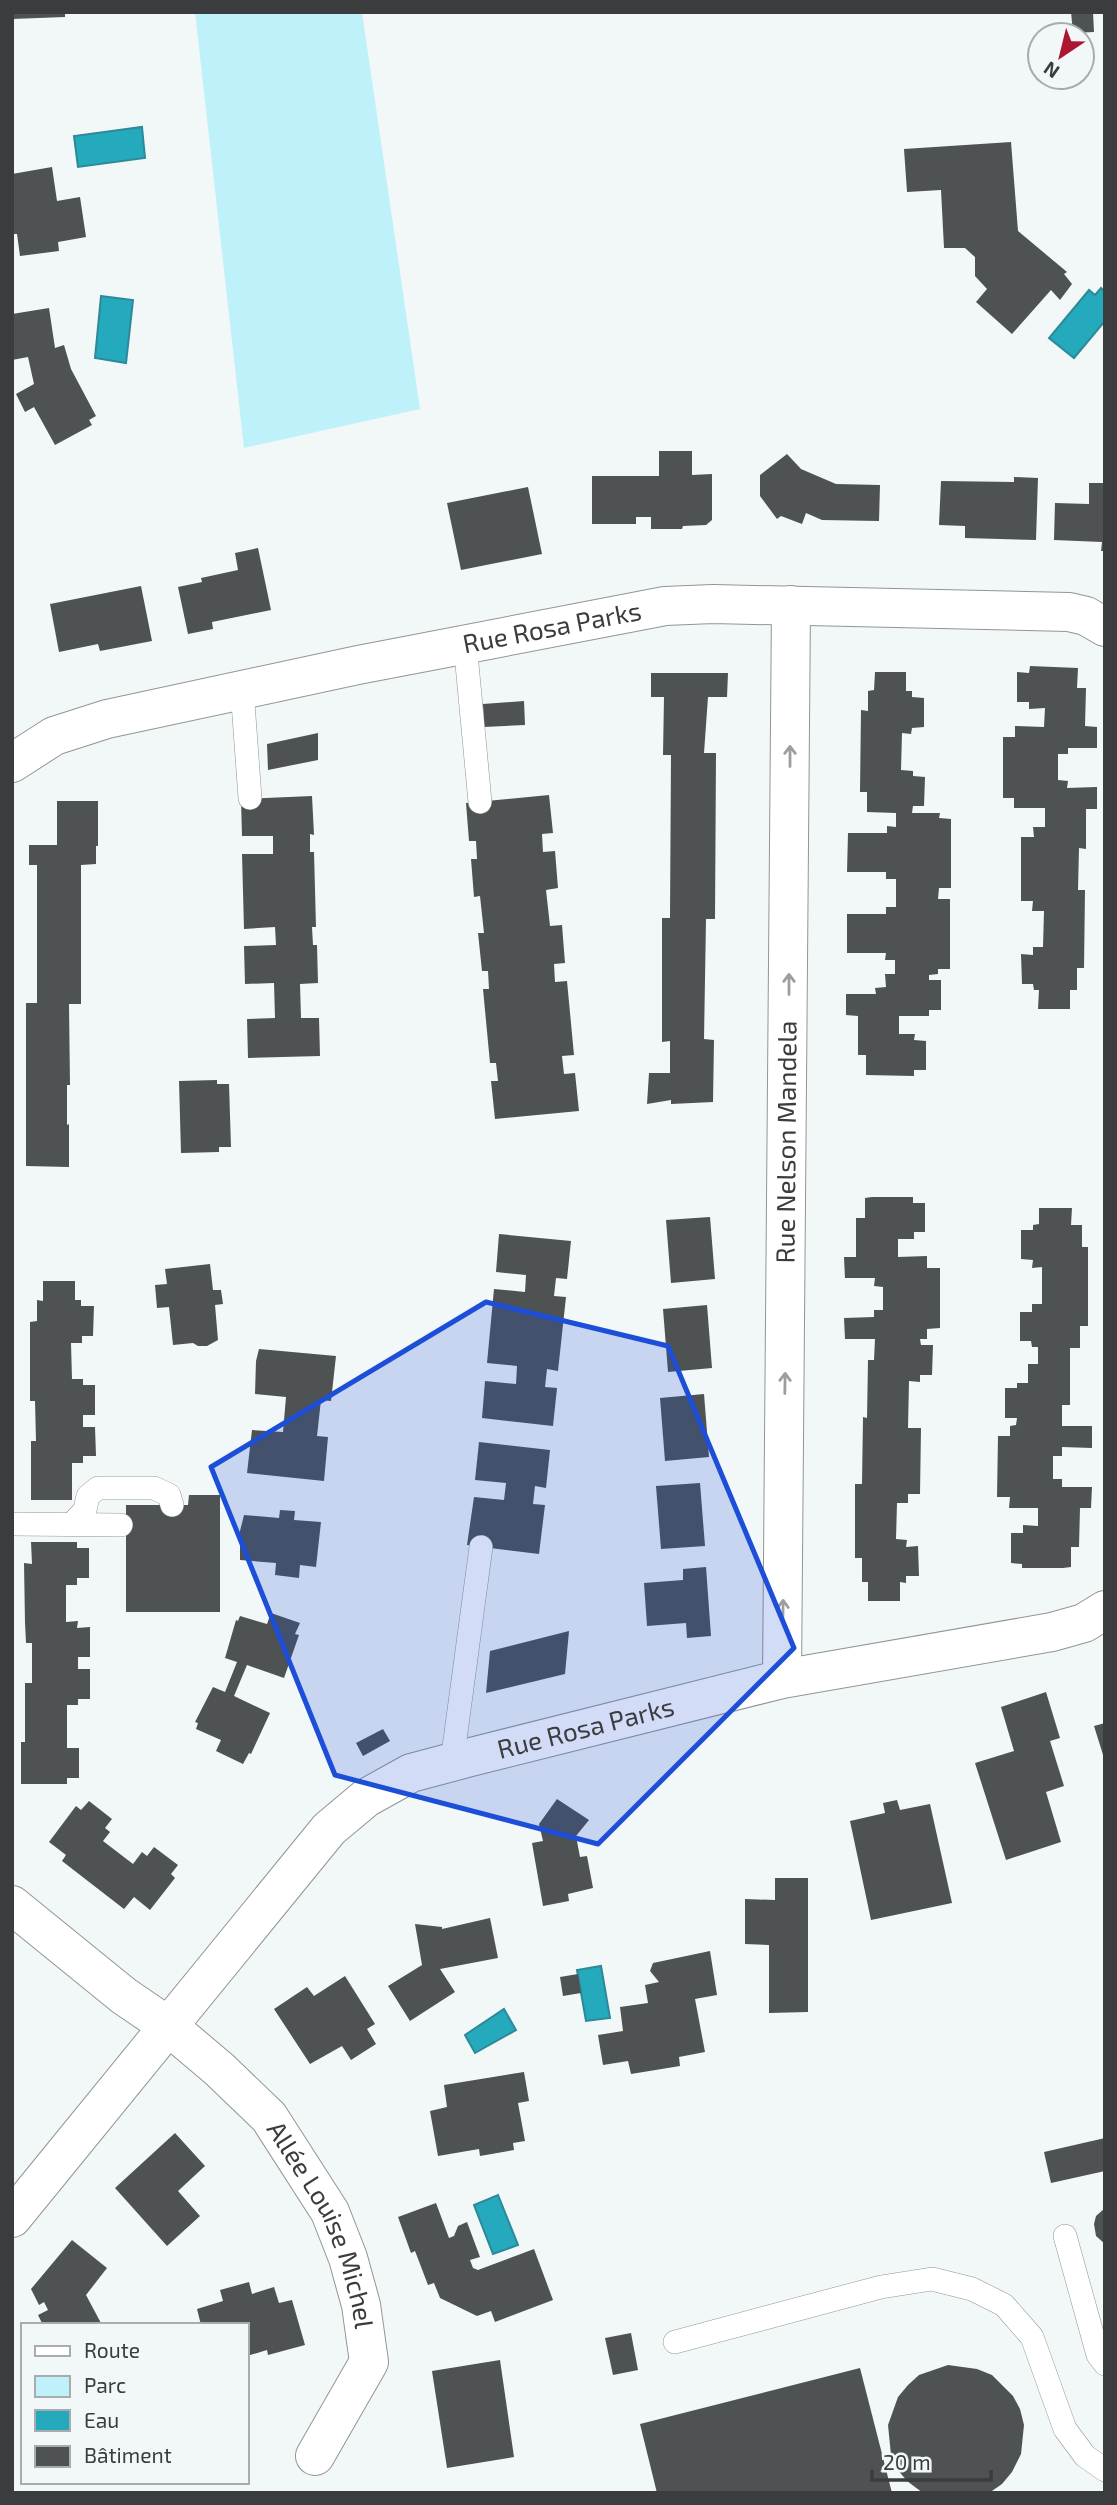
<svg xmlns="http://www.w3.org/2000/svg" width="1117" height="2505" font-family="'Exo 2',sans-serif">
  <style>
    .green { fill: #bff1fa }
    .water { fill: #25aabd; stroke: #2c8997; stroke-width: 2 }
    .building { fill: #4e5253 }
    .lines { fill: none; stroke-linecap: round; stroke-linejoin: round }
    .service-casing { stroke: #919596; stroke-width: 24 }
    .minor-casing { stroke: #919596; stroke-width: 40 }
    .service { stroke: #fff; stroke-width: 23 }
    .minor { stroke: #fff; stroke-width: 38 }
    .oneway { stroke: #9d9e9e }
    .marked { fill: #1d4ed8; fill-opacity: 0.2; stroke: #1d4ed8; stroke-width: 5; stroke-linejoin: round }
    .labels { text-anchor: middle; stroke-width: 7; stroke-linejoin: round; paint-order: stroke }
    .street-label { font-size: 26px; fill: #3b3c3d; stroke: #f2f7f8 }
  </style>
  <rect width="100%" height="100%" fill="#f2f7f8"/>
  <path class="green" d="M195,12H362L420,409L244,448Z"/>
  <g class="water">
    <path d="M142,127L145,158L78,167L74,136Z"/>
    <path d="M1101,288L1105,292V321L1074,358L1049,338L1089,290L1095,295Z"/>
    <path d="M101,296L133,300L126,363L95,358Z"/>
    <path d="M601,1966L610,2018L586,2021L577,1970Z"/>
    <path d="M504,2009L516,2030L475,2053L465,2035Z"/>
    <path d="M498,2195L518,2245L493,2254L474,2205Z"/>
  </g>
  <g class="building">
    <path d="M12,12H65V17L12,19Z"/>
    <path d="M1071,12H1093L1094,32L1073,33Z"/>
    <path d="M1011,142L1018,231L1067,272L1064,274L1072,284L1060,300L1051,290L1012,334L976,302L987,289L975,276V257L965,248H944L941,190L907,192L904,149Z"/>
    <path d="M52,167L57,201L80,197L86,237L58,242L59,251L20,256L17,234H12V174Z"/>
    <path d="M49,308L55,348L64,345L71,369L96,416L89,420L92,425L55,445L34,407L25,412L16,394L34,384L28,357L12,360V314Z"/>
    <path d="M659,451H692V475L712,474V520L706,525L683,526L682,529H651V517H636V524H592V476H659Z"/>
    <path d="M787,454L801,469L836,484L880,485L879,521L822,520L806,513L802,524L781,516L777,519L760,496V475Z"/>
    <path d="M1014,477L1038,478L1036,540L965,538V526L939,525L941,481L1014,482Z"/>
    <path d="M1089,483H1105V551H1101L1102,542L1054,540L1055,503L1089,504Z"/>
    <path d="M528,487L542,554L461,570L447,503Z"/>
    <path d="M258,548L271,610L212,622L213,629L188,634L178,587L202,582L201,578L238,570L235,553Z"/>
    <path d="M141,586L152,641L100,651L98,644L59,652L50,604Z"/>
    <path d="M1030,666L1078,668L1077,688H1086L1085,726L1097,727V748H1068V754H1058V780L1068,781L1067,788L1097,787V809H1086V849L1079,848L1078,890H1085L1084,968H1077V990H1070V1009H1038L1039,990H1034L1033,984H1022L1021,954L1033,955V947H1043L1044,911H1032L1033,901H1021V837H1034L1033,827H1045V808H1014V798H1003V737H1015V726L1044,727L1045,708L1029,709V702H1017V672L1029,673Z"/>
    <path d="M875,672H906V691H912V697L924,698V727L912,728L911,734L902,733L901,770L913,771V776L925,777L924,806H913L912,813H940L939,818L951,819V888H939L938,899H950V969H938V974L929,975V980H941V1010H929V1016H899V1034H915L914,1040L926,1041V1070H914V1076L866,1075V1055H858V1016L846,1015V994H876L875,988L886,987L885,974H895V960H885L886,953H847V914H886V907H896V879H886V872H847L848,833H887V826L896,827V813L867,812V792H860L861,710L868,711V691L874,690Z"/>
    <path d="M651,673H728L727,697H708L704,753H716L715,919H706L704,1039L714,1040L713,1102L671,1104V1100L647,1104L649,1073H670V1041L662,1042V918H670L671,755H663L664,697H651Z"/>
    <path d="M524,701L525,725L484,727L483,704Z"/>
    <path d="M318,733V760L268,770L267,744Z"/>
    <path d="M549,795L553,833L542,834L543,852L555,851L558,888L546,890L550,926L562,925L565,963L554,964L555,982L567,981L574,1055L562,1056L564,1074L575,1073L579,1111L495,1119L491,1081H498L496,1063H490L483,989H489L488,971H482L478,933H484L480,896L474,897L471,859H477L476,841H469L466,803Z"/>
    <path d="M312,796L314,835L310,834V852H314L316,927H312L313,945H317L318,983L300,984L301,1018H319L320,1056L248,1058L247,1019L275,1018L274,983L245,984L244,946L276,945L275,927L244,929L242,854H273V836H242L241,799Z"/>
    <path d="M57,801H98V846H96V864L81,865V1004H69L70,1085H67V1125L69,1124V1167L26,1166V1003H37V865H29V845H57Z"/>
    <path d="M217,1080V1084H229L231,1147H219V1152L181,1153L179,1081Z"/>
    <path d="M872,1197H913V1203H925V1232H914V1239H898V1257L927,1256V1268H940V1328L927,1329V1339H920L921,1345H933L932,1375H920V1382L909,1381L908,1428H921L920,1494H908V1503H897L896,1539L907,1540L906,1547L918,1546L919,1576H906V1583L900,1582V1601H868V1582H862V1558H855V1484H862L863,1417L867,1418L868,1360H874L875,1339H845L844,1318L874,1317V1310H883V1287L874,1286L875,1278H845L844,1257H856V1218H865V1198Z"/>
    <path d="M1039,1208H1072L1071,1225H1082V1247H1088V1326H1080V1348H1070V1405H1062V1426H1092V1448L1062,1447V1456H1053V1479H1062V1487H1092L1091,1508H1080L1079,1547H1071V1567L1063,1568H1022V1564L1011,1563V1533H1023V1525L1038,1526V1508H1009L1010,1497H997L998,1436H1010V1426L1016,1425L1017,1418H1005V1388H1017V1383H1028V1364H1038V1347H1032L1031,1341H1020V1312H1032V1304H1042V1267L1032,1268L1033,1260L1021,1259V1230H1033V1225L1039,1224Z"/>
    <path d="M710,1217L715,1279L671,1283L666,1220Z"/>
    <path d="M499,1234L571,1241L567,1279L556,1278L554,1296L566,1297L558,1371L547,1369L545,1387L557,1388L553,1426L482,1418L485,1381L516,1384L517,1366L487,1363L494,1289L525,1292L526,1275L496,1272Z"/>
    <path d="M210,1264L213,1290H221L223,1304L215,1305L218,1340L207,1346H198L193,1343L173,1345L169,1307L157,1308L155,1285L167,1284L165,1269Z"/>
    <path d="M43,1281H75V1300H81V1306H94L93,1336H82V1343H71L72,1379H83V1385H95V1415H83V1427H95L96,1456H83V1463H72V1500H31V1441H36L35,1401H30V1322L37,1321V1300L43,1301Z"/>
    <path d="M707,1305L712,1368L668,1372L663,1309Z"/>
    <path d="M259,1349L336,1356L331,1401L321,1400L317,1436L328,1437L324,1481L247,1473L252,1430L283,1432L286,1397L255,1394L256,1361Z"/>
    <path d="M704,1394L709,1457L665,1461L660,1398Z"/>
    <path d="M479,1442L550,1450L546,1488L535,1486L533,1504L545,1505L539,1554L467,1545L474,1497L504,1500L506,1483L475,1480Z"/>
    <path d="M700,1483L705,1546L661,1549L656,1486Z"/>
    <path d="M189,1495H220V1612H126V1505H188Z"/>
    <path d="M280,1510L295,1511L294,1520L321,1522L316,1567L300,1565L299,1578L275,1575L276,1563L240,1560V1531L244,1515L279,1518Z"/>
    <path d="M31,1542H77V1548H89V1578H77V1585H66V1622L78,1621L77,1628L90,1627V1657H78V1669H90V1699H78V1705H67V1748H79V1778H67V1784H21V1742H25V1683H32V1643H26L25,1623L24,1563L32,1564Z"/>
    <path d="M706,1567L711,1636L687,1638L686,1623L647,1626L644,1583L683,1580V1569Z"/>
    <path d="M271,1613L300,1623L295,1634L299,1635L284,1678L247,1665L234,1696L270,1713L251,1754L249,1753L243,1764L216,1751L221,1740L196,1729L198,1723L195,1722L213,1687L225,1692L237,1662L225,1658L236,1620L238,1621L240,1616L267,1624Z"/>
    <path d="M569,1631L565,1674L486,1693L490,1651Z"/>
    <path d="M1046,1692L1060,1738L1050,1741L1064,1786L1046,1792L1061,1842L1006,1860L975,1763L1014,1751L1001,1707Z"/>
    <path d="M1105,1723V1758H1104L1094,1726Z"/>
    <path d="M383,1729L390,1741L363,1756L356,1743Z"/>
    <path d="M557,1799L589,1820L576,1836L580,1857L587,1856L593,1888L568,1894L569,1901L543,1906L532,1843L543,1841L539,1824Z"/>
    <path d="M897,1800L900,1810L930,1804L952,1903L871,1920L850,1821L885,1813L883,1803Z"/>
    <path d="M89,1801L112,1819L105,1828L110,1832L103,1841L133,1864L142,1852L147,1856L154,1847L178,1865L171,1874L175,1878L150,1910L134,1897L124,1909L62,1861L66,1855L49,1842L76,1806L81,1810Z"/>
    <path d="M775,1878H808V2012L769,2013V1945L745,1944V1899L775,1900Z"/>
    <path d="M490,1918L498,1958L440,1969L455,1992L410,2021L388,1986L422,1965L415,1924L442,1927V1929Z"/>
    <path d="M710,1951L717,1995L695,1999L705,2052L679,2057L680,2066L631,2074L628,2061L603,2065L598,2035L623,2031L620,2007L648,2003L645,1985L659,1982L650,1971L653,1963Z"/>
    <path d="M578,1974L581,1993L563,1996L560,1977Z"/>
    <path d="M345,1976L375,2024L367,2029L376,2044L351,2060L342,2046L310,2064L274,2009L307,1987L314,1996Z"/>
    <path d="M524,2072L529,2101L518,2103L525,2141L513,2143L514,2150L480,2156L479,2149L438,2156L430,2111L447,2107L444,2085Z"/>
    <path d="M175,2133L205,2166L178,2191L200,2216L167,2246L115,2188Z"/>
    <path d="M1105,2138V2171L1051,2183L1044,2152Z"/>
    <path d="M436,2203L449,2238L454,2236L458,2226L467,2222L480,2257L470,2260L473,2268L478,2270L534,2249L553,2300L495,2322L491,2311L477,2316L440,2298L434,2283L428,2285L415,2251L411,2253L398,2217Z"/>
    <path d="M1105,2208V2244L1096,2236L1094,2224L1096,2216Z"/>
    <path d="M72,2240L107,2268L86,2295L102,2325H43L38,2315L48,2310L44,2302L39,2305L31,2289Z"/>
    <path d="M249,2282L252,2294L274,2287L279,2303L292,2300L305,2345L268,2355L267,2350L247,2356V2325H201L197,2309L223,2301L220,2290Z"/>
    <path d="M631,2333L638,2370L613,2375L605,2338Z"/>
    <path d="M500,2360L514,2457L447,2468L432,2371Z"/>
    <path d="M948,2365L977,2369L992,2375L1013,2396L1020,2409L1024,2425L1021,2454L1012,2472L1002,2484L989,2493H923L907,2481L897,2469L891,2455L888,2425L898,2397L908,2385L919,2375Z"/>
    <path d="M860,2368L892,2493H657L640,2424Z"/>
  </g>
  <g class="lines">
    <g class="service-casing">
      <g id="service">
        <path d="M465,643L480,802"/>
        <path d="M242,689L250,798"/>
        <path d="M12,1524L121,1525"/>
        <path d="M72,1524L85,1510L88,1496L98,1488H154L169,1495L172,1505"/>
        <path d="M452,1762L481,1547"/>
        <path d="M1065,2236L1098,2355L1105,2364"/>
        <path d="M675,2342L881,2287L932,2279L972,2289L1004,2305L1032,2337L1065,2429L1085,2456L1105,2470"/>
      </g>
    </g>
    <g class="minor-casing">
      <g id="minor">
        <path id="s1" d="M12,763L54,736L107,719L358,665L665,606L713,604L1069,612L1086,616L1105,627"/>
        <path id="s2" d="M782,1679L791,605"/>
        <path id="s3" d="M12,1905L124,1996L168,2026L219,2069L269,2117L330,2212L348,2258L361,2305L369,2362L315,2456"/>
        <path id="s4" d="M12,2218L329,1829L366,1798L411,1773L467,1758L782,1679L1052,1632L1084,1623L1105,1610"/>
      </g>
    </g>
    <use href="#service" class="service"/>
    <use href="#minor" class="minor"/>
  </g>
  <defs><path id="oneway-shaft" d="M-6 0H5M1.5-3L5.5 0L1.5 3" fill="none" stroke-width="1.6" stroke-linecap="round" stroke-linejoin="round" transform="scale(1.75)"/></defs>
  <g class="oneway">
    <use href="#oneway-shaft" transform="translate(790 756) rotate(-90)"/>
    <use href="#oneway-shaft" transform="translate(789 984) rotate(-90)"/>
    <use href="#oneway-shaft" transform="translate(785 1383) rotate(-89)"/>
    <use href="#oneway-shaft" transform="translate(783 1610) rotate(-89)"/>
  </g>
  <path class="marked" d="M486,1302L668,1346L794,1648L598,1844L335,1775L211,1467Z"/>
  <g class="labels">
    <g class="street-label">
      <text dy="9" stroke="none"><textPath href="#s1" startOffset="560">Rue Rosa Parks</textPath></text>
      <text dy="9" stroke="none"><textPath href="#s2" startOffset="537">Rue Nelson Mandela</textPath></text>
      <text dy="9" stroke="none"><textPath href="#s4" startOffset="782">Rue Rosa Parks</textPath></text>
      <text dy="9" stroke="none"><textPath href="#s3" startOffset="455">Allée Louise Michel</textPath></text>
    </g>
  </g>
  <rect width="1117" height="2505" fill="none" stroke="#3b3c3d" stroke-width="28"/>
  <rect x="21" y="2323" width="228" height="161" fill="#f2f7f8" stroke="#a9acad" stroke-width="2"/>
  <rect x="35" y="2346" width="35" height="10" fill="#ffffff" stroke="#a9acad" stroke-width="2"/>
  <text x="84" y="2358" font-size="21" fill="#3b3c3d">Route</text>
  <rect x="35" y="2376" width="35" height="21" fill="#bff1fa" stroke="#a9acad" stroke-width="2"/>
  <text x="84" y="2393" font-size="21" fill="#3b3c3d">Parc</text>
  <rect x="35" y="2410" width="35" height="21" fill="#25aabd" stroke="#a9acad" stroke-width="2"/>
  <text x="84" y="2428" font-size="21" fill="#3b3c3d">Eau</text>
  <rect x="35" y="2446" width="35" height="21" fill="#4e5253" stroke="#a9acad" stroke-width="2"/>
  <text x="84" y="2463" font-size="21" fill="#3b3c3d">Bâtiment</text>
  <g transform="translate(1061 56) rotate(215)"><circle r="33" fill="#f2f7f8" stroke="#a9acad" stroke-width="2"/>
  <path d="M0-5L12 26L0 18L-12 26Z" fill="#ac1631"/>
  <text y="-10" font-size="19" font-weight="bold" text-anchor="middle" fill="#3b3c3d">N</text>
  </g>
  <path d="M872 2470v10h119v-10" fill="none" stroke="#3b3c3d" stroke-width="3.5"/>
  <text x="883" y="2470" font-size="21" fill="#3b3c3d" stroke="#f2f7f8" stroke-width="5" paint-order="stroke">20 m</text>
</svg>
